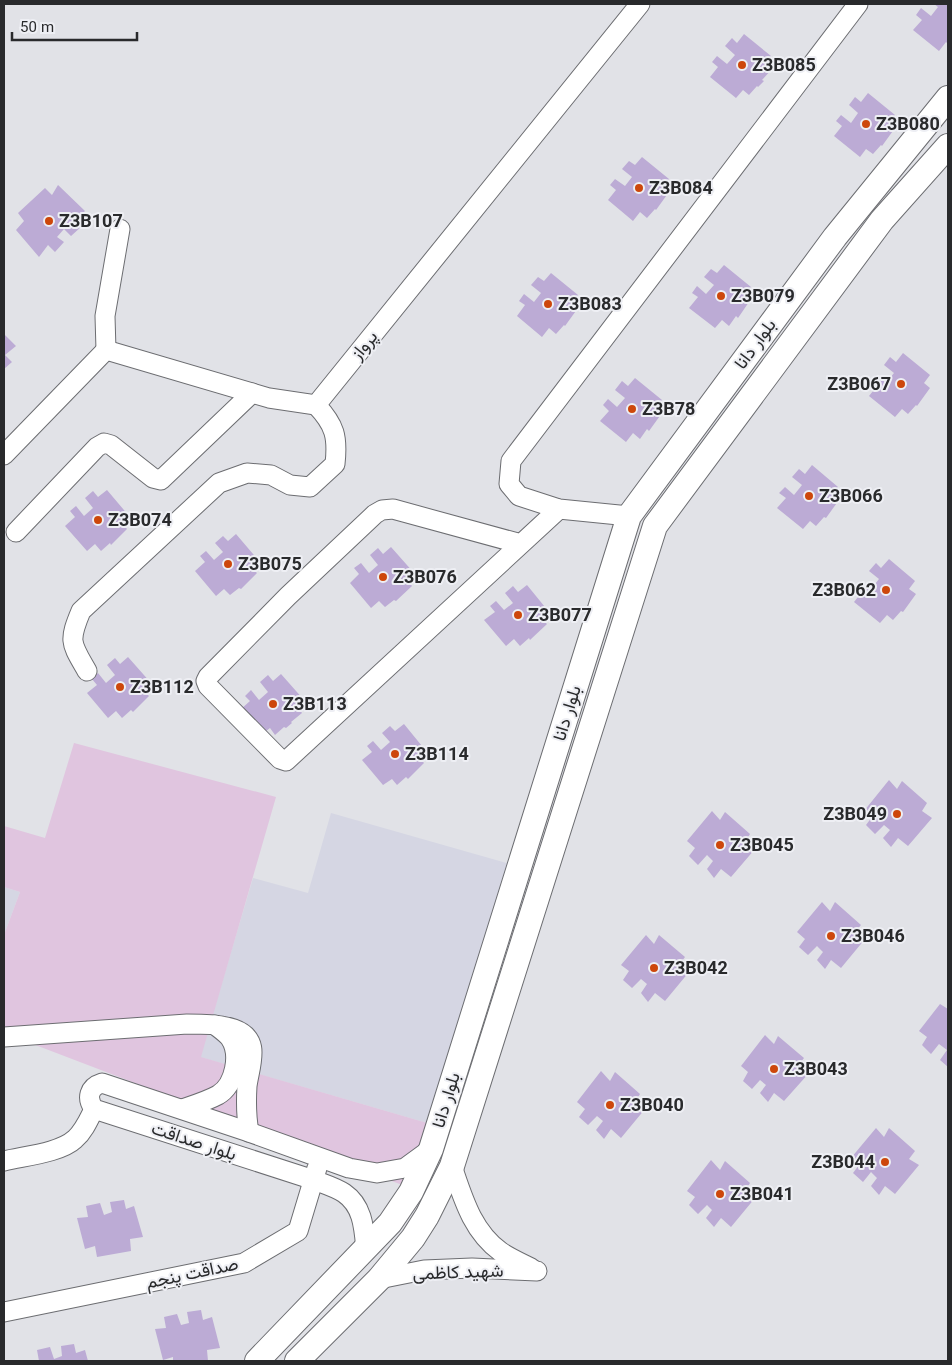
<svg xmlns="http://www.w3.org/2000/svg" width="952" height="1365" font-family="Georgia,Vazirmatn,serif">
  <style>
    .built { fill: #d5d6e3 }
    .green { fill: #e0c5df }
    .building { fill: #bcabd5 }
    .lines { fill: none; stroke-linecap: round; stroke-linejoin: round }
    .minor-casing { stroke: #6c6d71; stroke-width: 21 }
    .tertiary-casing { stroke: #6c6d71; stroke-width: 26 }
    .minor { stroke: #fff; stroke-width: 19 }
    .tertiary { stroke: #fff; stroke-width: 24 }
    .poi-dot { fill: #cd470b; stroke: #eeeff4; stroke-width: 2 }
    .labels { text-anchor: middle; stroke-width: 4; stroke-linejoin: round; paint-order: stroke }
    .poi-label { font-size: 18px; font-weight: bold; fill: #292a2c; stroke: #eeeff4; text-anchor: start }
    .street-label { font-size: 18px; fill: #292a2c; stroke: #eeeff4 }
  </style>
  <rect width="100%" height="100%" fill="#e1e2e7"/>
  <g class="built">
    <path d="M331,813L517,866L441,1127L200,1057L253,878L308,893Z"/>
    <path d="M4,887L20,892L4,935Z"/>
  </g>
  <path class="green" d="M74,743L276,797L201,1057L441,1127L418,1191L4,1033V935L20,892L4,887V826L45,838Z"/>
  <g class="building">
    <path d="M934,4H948V44L946,42L939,51L913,30L922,20L916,15L921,8L931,16L938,7Z"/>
    <path d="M744,34L771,56L765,64L772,69L762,80L764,81L758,87L757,86L749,95L743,90L736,98L710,77L718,67L712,62L717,56L727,64L735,55L725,46L732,38L737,43Z"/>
    <path d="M868,93L895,115L889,123L895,128L882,146L881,145L873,154L866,149L860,157L834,136L842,126L836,121L841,115L851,123L858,113L849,105L855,97L861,102Z"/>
    <path d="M642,157L669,179L663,186L669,192L656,210L655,209L647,218L640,212L633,221L608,200L616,190L610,185L615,179L625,186L632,177L622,169L629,161L635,165Z"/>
    <path d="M58,185L85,211L74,221L81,227L71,236L64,229L57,237L64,242L55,252L48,245L39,257L16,230L24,221L18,213L45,188L52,195Z"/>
    <path d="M724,265L751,287L744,294L751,299L738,318L736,316L729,326L722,320L715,328L689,308L698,297L692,293L697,286L706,294L714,285L704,277L711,269L717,273Z"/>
    <path d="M551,273L578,295L572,302L578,308L565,326L564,325L556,334L549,328L542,337L517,316L525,305L519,301L524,294L534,302L541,293L531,285L538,277L544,281Z"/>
    <path d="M4,334L16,346L5,355L12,362L4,369Z"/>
    <path d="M903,353L930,375L924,383L930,388L917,406L916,405L908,414L902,409L895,417L869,396L877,386L871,381L876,375L886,383L894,373L884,365L890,357L896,362Z"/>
    <path d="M635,378L662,400L656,407L662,413L649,431L647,429L640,439L633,433L626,442L600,421L609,411L603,405L608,399L617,407L625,398L615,390L622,381L628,386Z"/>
    <path d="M812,465L838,487L832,495L839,500L826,518L824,517L816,526L810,521L803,529L777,508L786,498L779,493L785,487L794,495L802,485L792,477L799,469L805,474Z"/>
    <path d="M107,490L129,516L122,523L127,529L111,545L110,543L101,551L95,544L87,551L65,526L75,517L70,511L76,506L84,516L93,508L85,498L93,491L98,497Z"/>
    <path d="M236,534L259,561L251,567L257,573L241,589L239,588L230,595L224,589L216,596L195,571L205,562L200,556L206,551L214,560L223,552L215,543L223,536L228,541Z"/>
    <path d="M391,547L414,573L406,579L412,586L396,601L394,600L385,607L379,601L371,608L350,583L359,574L354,568L361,563L369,573L378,565L370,555L378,548L383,554Z"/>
    <path d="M889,559L915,581L909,589L916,594L903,612L901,611L893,620L887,615L880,623L854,602L862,592L856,587L861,581L871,589L879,579L869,571L876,563L881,568Z"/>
    <path d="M527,585L549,612L541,618L547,624L530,640L529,638L520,646L514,639L506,646L484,620L495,612L490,606L496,601L504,610L513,603L505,593L513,586L518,592Z"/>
    <path d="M128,657L151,683L143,690L149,696L133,712L131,710L122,718L116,711L108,718L87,693L97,685L92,679L98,673L106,683L115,675L107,665L115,658L120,664Z"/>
    <path d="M281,674L304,700L297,706L302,713L291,722L292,723L286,728L284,727L275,735L270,728L261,735L240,710L250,701L245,696L251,690L259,700L268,692L260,682L268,675L273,681Z"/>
    <path d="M404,724L426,751L419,757L424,763L408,779L406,777L397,785L392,779L383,785L362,760L372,752L367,746L373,741L381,750L390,742L382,733L390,726L395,731Z"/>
    <path d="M889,780L897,789L902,781L927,803L922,811L932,818L908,846L898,838L891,847L883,838L890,830L884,825L875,834L866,825L872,817L864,811Z"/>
    <path d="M712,811L720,820L725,812L750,834L745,842L755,849L731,877L721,869L714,878L707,869L713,861L707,855L698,865L689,856L695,848L687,841Z"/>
    <path d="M822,902L830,911L835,902L861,925L855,932L865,939L841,968L831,960L825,969L817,960L823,952L817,946L808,955L799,947L805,939L797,932Z"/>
    <path d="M646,935L654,944L659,935L685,957L679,965L689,972L665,1001L655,993L648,1002L641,993L647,984L641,979L632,988L623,980L629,971L621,965Z"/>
    <path d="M940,1004L948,1009V1067L940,1060L947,1050L939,1044L931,1054L922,1045L927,1037L919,1031Z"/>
    <path d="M765,1035L774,1044L778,1036L804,1058L798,1066L809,1073L784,1101L774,1093L768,1102L760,1093L766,1085L760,1080L752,1089L743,1081L748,1072L741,1066Z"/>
    <path d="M601,1071L610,1081L615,1072L640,1094L635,1102L645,1109L621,1138L611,1129L604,1139L596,1130L603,1121L597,1116L588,1125L579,1117L585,1109L577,1102Z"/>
    <path d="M876,1128L884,1137L889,1128L915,1151L909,1159L919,1165L895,1194L885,1186L879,1195L871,1186L877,1178L871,1172L863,1182L853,1173L859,1165L851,1158Z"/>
    <path d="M711,1160L720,1170L725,1161L750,1183L745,1191L755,1198L731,1227L721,1218L714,1227L706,1218L712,1210L707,1205L698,1214L689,1205L695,1197L687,1191Z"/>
    <path d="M124,1200L126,1209L134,1206L143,1237L130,1239L131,1251L97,1257L95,1246L85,1249L77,1218L88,1217L86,1206L100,1203L104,1215L112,1212L110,1202Z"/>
    <path d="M201,1310L203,1320L212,1317L220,1348L207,1350L208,1361H173V1357L163,1360L155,1329L166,1328L164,1317L177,1314L181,1325L189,1323L187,1312Z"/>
    <path d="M74,1344L76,1353L85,1350L88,1361H39L37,1350L50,1347L54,1359L62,1356L61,1346Z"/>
  </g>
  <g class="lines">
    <g class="minor-casing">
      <g id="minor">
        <path d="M106,350L105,316L120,229"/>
        <path d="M4,455L106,350L269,398L316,405L640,4"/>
        <path d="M629,516L559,509L519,496L509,484L511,461L858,4"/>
        <path d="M16,532L97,447L104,443L111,445L153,478L161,480L252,393"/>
        <path d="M521,544L393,509L382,510L375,514L288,596L208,677L206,681L208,686L280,759L286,761L559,509"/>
        <path d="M87,671C71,643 68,642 81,611L219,483L247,473L271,475L290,485L310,487L335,464C338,437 335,425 316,405"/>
        <path d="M4,1037L187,1024C203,1024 219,1024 234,1029C262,1039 250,1064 247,1086C246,1102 246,1116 249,1132"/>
        <path d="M182,1109C194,1105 207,1101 218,1095C235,1085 241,1054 230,1038C226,1033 220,1029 215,1025"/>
        <path d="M4,1161C24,1156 60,1153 75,1139C84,1131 89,1119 94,1109"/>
        <path d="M452,1166C463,1198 472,1231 501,1252C510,1258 521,1263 531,1268"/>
        <path d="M366,1250C364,1228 363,1206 344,1193C335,1187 324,1184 314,1180L94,1109C86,1098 89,1087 102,1083L249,1132L349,1168L377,1173L405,1168L431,1149"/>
        <path d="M379,1279L424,1270L472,1268L537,1271"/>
        <path d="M4,1312L244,1263L298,1231L317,1168"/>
      </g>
    </g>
    <g class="tertiary-casing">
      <g id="tertiary">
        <path d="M257,1361L390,1223L411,1192L431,1149L629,516L835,237L948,98"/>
        <path d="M297,1361L379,1279L413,1238L427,1216L452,1166L655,526L882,220L948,146"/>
      </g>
    </g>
    <use href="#minor" class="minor"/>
    <use href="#tertiary" class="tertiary"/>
  </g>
  <g class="poi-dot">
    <circle cx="742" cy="65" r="5"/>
    <circle cx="866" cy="124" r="5"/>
    <circle cx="639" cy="188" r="5"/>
    <circle cx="49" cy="221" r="5"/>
    <circle cx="721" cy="296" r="5"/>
    <circle cx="548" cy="304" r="5"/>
    <circle cx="901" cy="384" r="5"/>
    <circle cx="632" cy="409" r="5"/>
    <circle cx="809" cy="496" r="5"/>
    <circle cx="98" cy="520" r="5"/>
    <circle cx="228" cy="564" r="5"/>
    <circle cx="383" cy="577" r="5"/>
    <circle cx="886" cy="590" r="5"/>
    <circle cx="518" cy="615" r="5"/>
    <circle cx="120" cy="687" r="5"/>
    <circle cx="273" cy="704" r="5"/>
    <circle cx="395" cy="754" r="5"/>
    <circle cx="897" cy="814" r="5"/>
    <circle cx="720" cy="845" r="5"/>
    <circle cx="831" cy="936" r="5"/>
    <circle cx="654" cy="968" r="5"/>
    <circle cx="774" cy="1069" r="5"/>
    <circle cx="610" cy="1105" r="5"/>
    <circle cx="885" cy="1162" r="5"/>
    <circle cx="720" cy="1194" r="5"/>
  </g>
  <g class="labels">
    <g class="poi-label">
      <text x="752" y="71">Z3B085</text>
      <text x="876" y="130">Z3B080</text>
      <text x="649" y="194">Z3B084</text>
      <text x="59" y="227">Z3B107</text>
      <text x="731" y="302">Z3B079</text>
      <text x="558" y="310">Z3B083</text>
      <text x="891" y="390" text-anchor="end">Z3B067</text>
      <text x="642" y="415">Z3B78</text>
      <text x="819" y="502">Z3B066</text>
      <text x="108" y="526">Z3B074</text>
      <text x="238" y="570">Z3B075</text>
      <text x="393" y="583">Z3B076</text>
      <text x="876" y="596" text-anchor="end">Z3B062</text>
      <text x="528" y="621">Z3B077</text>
      <text x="130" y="693">Z3B112</text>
      <text x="283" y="710">Z3B113</text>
      <text x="405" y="760">Z3B114</text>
      <text x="887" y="820" text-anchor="end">Z3B049</text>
      <text x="730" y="851">Z3B045</text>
      <text x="841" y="942">Z3B046</text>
      <text x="664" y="974">Z3B042</text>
      <text x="784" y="1075">Z3B043</text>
      <text x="620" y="1111">Z3B040</text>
      <text x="875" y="1168" text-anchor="end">Z3B044</text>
      <text x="730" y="1200">Z3B041</text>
    </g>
    <g class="street-label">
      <text transform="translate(755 344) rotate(-54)" y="6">بلوار دانا</text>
      <text transform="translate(364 345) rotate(-51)" y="6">پرواز</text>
      <text transform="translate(567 713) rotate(-73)" y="6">بلوار دانا</text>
      <text transform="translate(446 1100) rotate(-73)" y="6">بلوار دانا</text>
      <text transform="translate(194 1141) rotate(18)" y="6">بلوار صداقت</text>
      <text transform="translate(458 1272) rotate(-2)" y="6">شهید کاظمی</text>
      <text transform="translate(192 1273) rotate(-12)" y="6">صداقت پنجم</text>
    </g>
  </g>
  <rect width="952" height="1365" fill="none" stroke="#292a2c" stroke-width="10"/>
  <path d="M12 32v8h125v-8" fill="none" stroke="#292a2c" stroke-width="2.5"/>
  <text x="20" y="32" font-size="15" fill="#292a2c" stroke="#eeeff4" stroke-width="4" paint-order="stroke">50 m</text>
</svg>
